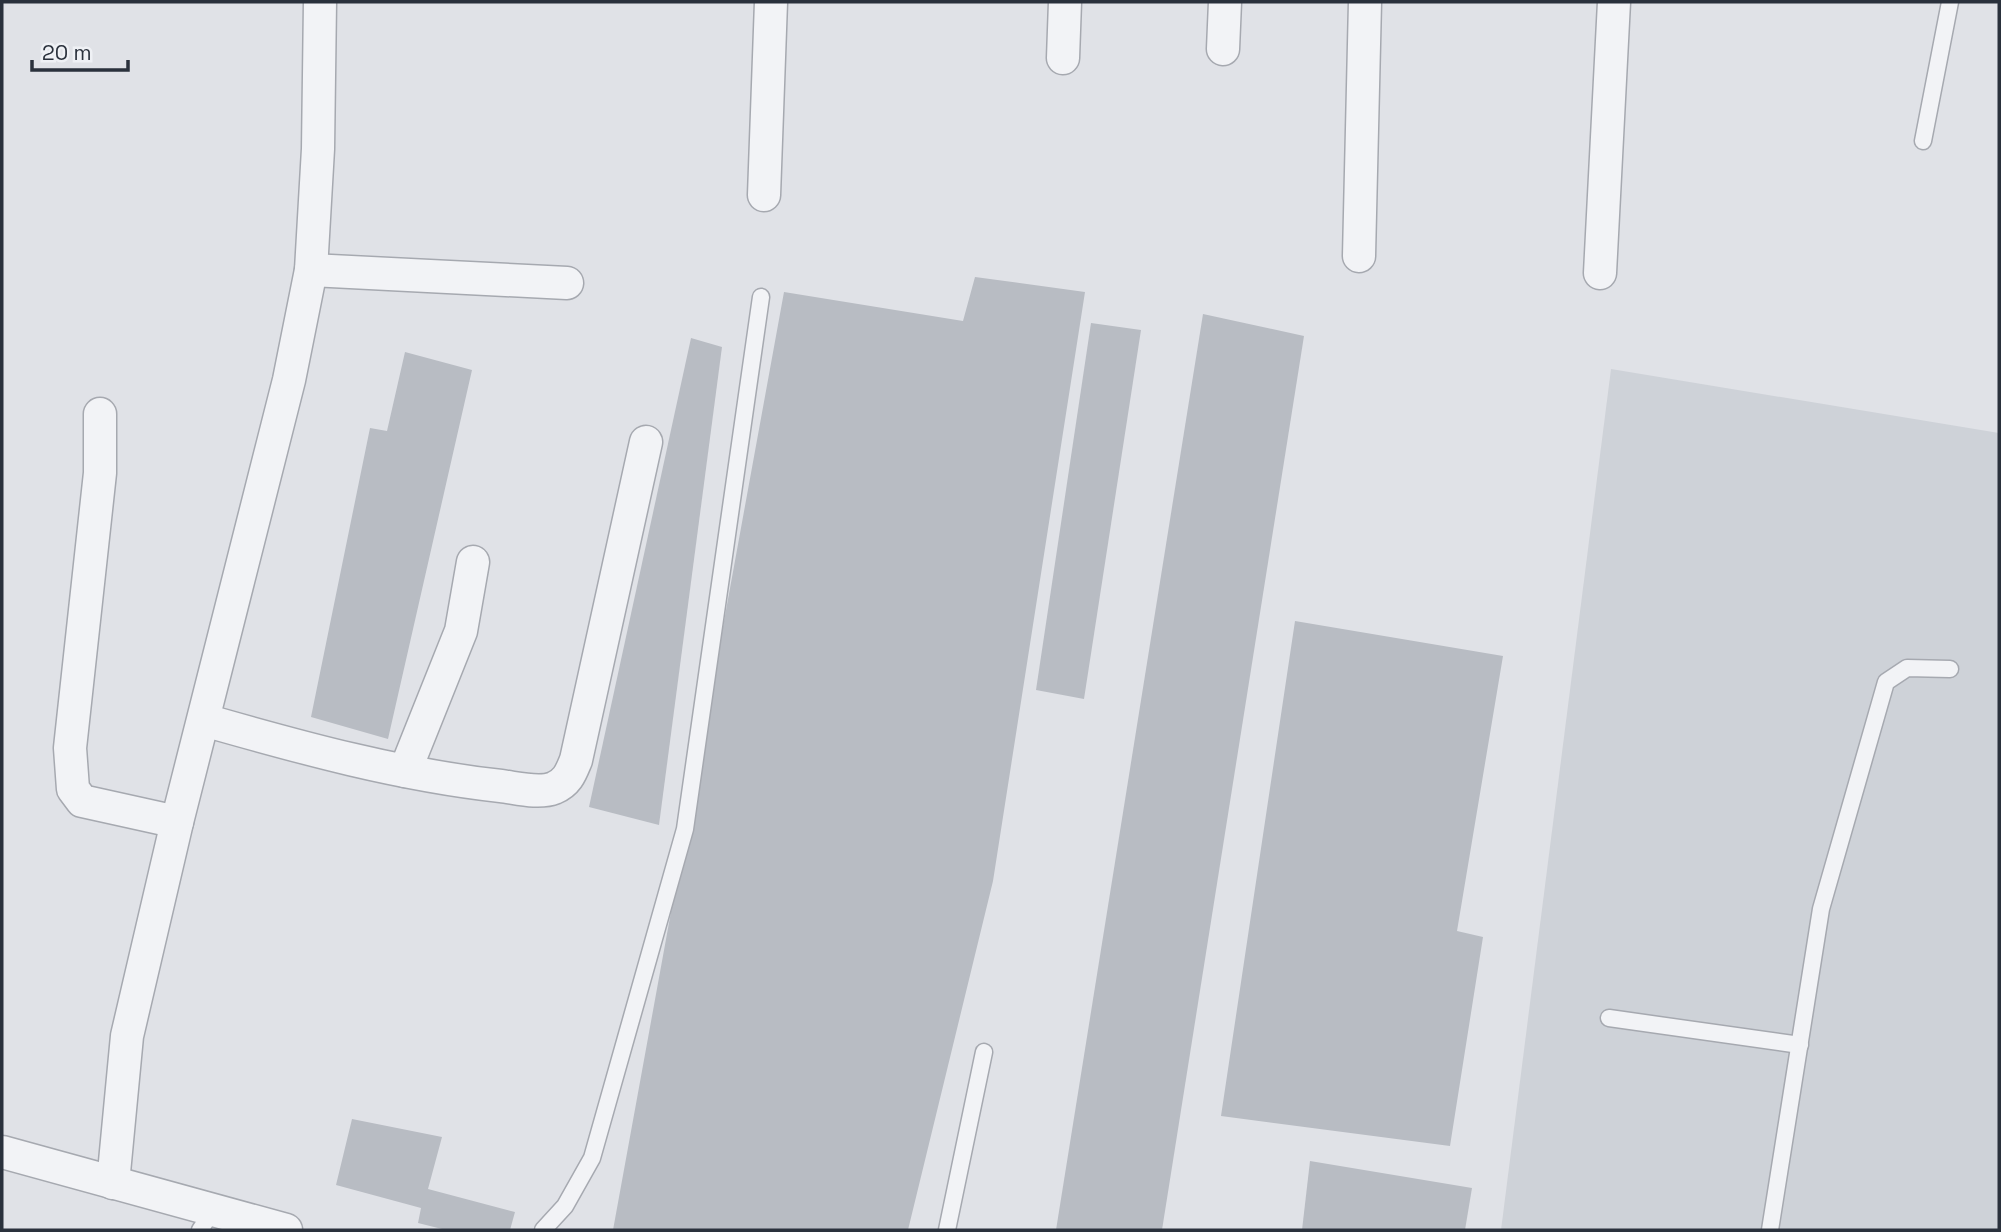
<svg xmlns="http://www.w3.org/2000/svg" width="2001" height="1232" font-family="'Space Grotesk',sans-serif">
  <style>
    .built { fill: #ced2d8 }
    .building { fill: #b8bcc3 }
    .lines { fill: none; stroke-linecap: round; stroke-linejoin: round }
    .service-casing { stroke: #a6a9b0; stroke-width: 19 }
    .minor-casing { stroke: #a6a9b0; stroke-width: 35 }
    .service { stroke: #f2f3f6; stroke-width: 16 }
    .minor { stroke: #f2f3f6; stroke-width: 32 }
  </style>
  <rect width="100%" height="100%" fill="#e0e2e7"/>
  <path class="built" d="M1611,369L1999,433V1230H1501Z"/>
  <g class="building">
    <path d="M975,277L1085,292L993,881L908,1230H613L784,292L963,321Z"/>
    <path d="M1203,314L1304,336L1162,1230H1056Z"/>
    <path d="M1091,323L1141,330L1084,699L1036,690Z"/>
    <path d="M691,338L722,347L659,825L589,807Z"/>
    <path d="M405,352L472,370L388,739L311,717L370,428L387,431Z"/>
    <path d="M1295,621L1503,656L1457,931L1483,937L1450,1146L1221,1116Z"/>
    <path d="M352,1119L442,1137L428,1189L515,1212L510,1230H446L418,1223L421,1208L336,1185Z"/>
    <path d="M1310,1161L1472,1188L1465,1230H1302Z"/>
  </g>
  <g class="lines">
    <g class="service-casing">
      <g id="service">
        <path d="M1923,141L1950,2"/>
        <path d="M1609,1018L1800,1045"/>
        <path d="M200,1230L213,1210"/>
        <path d="M543,1230L565,1206L592,1158L685,829L761,297"/>
        <path d="M947,1230L984,1052"/>
        <path d="M1770,1230L1821,909L1886,682L1907,668L1950,669"/>
      </g>
    </g>
    <g class="minor-casing">
      <g id="minor">
        <path d="M1223,49L1225,2"/>
        <path d="M1063,58L1065,2"/>
        <path d="M764,195L771,2"/>
        <path d="M1359,256L1365,2"/>
        <path d="M311,270L567,283"/>
        <path d="M1600,273L1614,2"/>
        <path d="M100,414V473L70,748L73,789L82,801L177,822"/>
        <path d="M204,720C302,748 400,775 501,786C517,788 539,794 554,788C568,782 571,772 576,760L646,442"/>
        <path d="M405,771L461,631L473,562"/>
        <path d="M2,1152L286,1230"/>
        <path d="M113,1183L127,1036L177,822L289,380L311,270L318,149L320,2"/>
      </g>
    </g>
    <use href="#service" class="service"/>
    <use href="#minor" class="minor"/>
  </g>
  <rect width="2001" height="1232" fill="none" stroke="#2a313c" stroke-width="7"/>
  <path d="M32 60v10h96v-10" fill="none" stroke="#2a313c" stroke-width="3.5"/>
  <text x="42" y="60" font-size="21" fill="#2a313c" stroke="#eff1f5" stroke-width="5" paint-order="stroke">20 m</text>
</svg>
